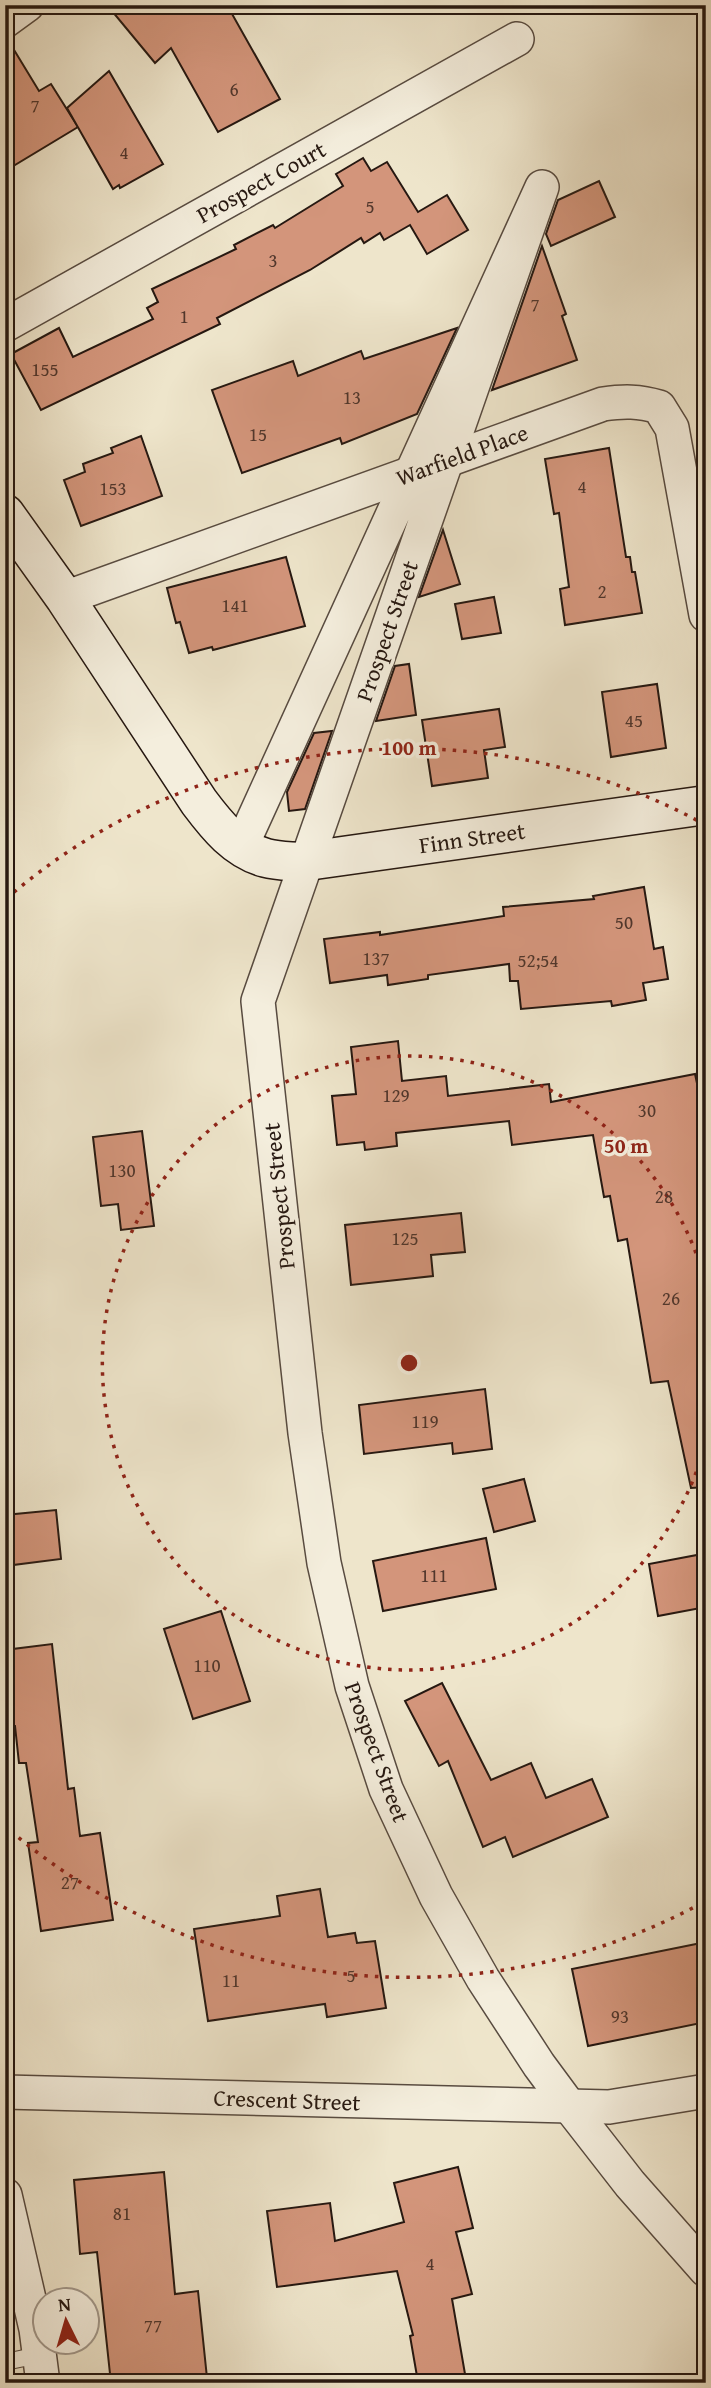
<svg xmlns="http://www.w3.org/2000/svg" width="711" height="2388" font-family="'Gentium Book Plus',serif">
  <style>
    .building { fill: #d3957b; stroke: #261811; stroke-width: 2 }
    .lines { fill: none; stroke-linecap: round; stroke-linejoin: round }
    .service-casing { stroke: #584b40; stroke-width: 18 }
    .minor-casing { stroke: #584b40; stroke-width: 36 }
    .secondary-casing { stroke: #261811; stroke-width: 41 }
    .service { stroke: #f4eedd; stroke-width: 16 }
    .minor { stroke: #f4eedd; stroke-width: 33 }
    .secondary { stroke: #f4eedd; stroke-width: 38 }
    .ring { fill: none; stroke: #8f2418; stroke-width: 3.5; stroke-dasharray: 3.5 7 }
    .labels { text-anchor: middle; stroke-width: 7; stroke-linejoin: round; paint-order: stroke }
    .number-label { font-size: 19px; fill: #51372c }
    .street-label { font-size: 23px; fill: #261811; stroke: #f4eedd }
    .centre { fill: #8f2418; stroke: #f4eedd; stroke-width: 3.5 }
    .ring-label { font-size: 21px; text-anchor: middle; font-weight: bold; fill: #8f2418; stroke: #f4eedd; stroke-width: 7; stroke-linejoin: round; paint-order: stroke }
  </style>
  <rect width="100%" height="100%" fill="#eee5cb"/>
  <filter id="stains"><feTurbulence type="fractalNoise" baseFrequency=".00286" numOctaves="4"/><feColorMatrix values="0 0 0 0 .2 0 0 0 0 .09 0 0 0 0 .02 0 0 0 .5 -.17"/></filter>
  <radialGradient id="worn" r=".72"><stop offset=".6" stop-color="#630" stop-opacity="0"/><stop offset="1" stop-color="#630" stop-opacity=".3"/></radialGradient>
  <g class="building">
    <path d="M107,5H227L280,99L218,132L171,48L155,63Z"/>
    <path d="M5,40H8L39,91L51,84L78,127L5,171Z"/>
    <path d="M109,71L163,164L120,188L119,185L113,189L67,108Z"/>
    <path d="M363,158L371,171L387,162L418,212L447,195L468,230L427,254L410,225L384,240L380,233L364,243L361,238L310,270L217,318L220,324L41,410L11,354L59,328L73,357L153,319L147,308L158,302L152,289L236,249L234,245L273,225L275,228L343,186L336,174Z"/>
    <path d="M599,181L615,217L551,246L546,234L558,200Z"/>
    <path d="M542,246L566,314L562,316L577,360L492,390Z"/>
    <path d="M457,328L417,414L342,444L340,438L242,473L212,390L293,361L298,376L361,351L364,359Z"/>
    <path d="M141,436L162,496L81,526L64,480L85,472L83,464L113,453L111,448Z"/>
    <path d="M609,448L626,557H630L632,572H635L642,613L565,625L560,589L569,587L559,513L554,514L545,459Z"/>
    <path d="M443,530L460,584L419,597Z"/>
    <path d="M286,557L305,626L213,650L212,647L189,653L180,622L176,623L167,588Z"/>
    <path d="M494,597L501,633L462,639L455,604Z"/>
    <path d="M409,664L416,715L376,721L395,666Z"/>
    <path d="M657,684L666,748L611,757L602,692Z"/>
    <path d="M499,709L505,747L484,750L488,778L432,786L422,720Z"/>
    <path d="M332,731L305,809L289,811L287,792L314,733Z"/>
    <path d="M644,887L654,949L663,947L668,979L643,983L646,1000L612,1006L611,1001L521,1009L518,981H510L509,964L428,975V979L388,985L387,975L330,983L324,939L380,932V935L504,916L503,907L594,899L593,896Z"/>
    <path d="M398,1041L402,1081L446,1076L448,1096L549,1084L551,1102L695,1074L706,1125V1487L691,1488L668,1381L651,1383L627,1239L618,1241L610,1196L604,1197L593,1135L512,1145L509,1121L396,1133L397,1146L365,1150L364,1142L337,1145L332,1096L356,1094L351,1047Z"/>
    <path d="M142,1131L154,1226L121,1230L118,1204L101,1206L93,1137Z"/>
    <path d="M461,1213L465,1252L431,1255L433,1276L351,1285L345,1225Z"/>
    <path d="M485,1389L492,1449L453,1454L452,1443L364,1454L359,1405Z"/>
    <path d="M524,1479L535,1521L494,1532L483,1489Z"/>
    <path d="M56,1510L61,1559L5,1566V1515Z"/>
    <path d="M486,1538L496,1589L383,1611L373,1561Z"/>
    <path d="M697,1555L706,1607L658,1616L649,1564Z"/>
    <path d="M221,1611L250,1701L193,1719L164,1629Z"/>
    <path d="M52,1644L68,1789L74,1788L80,1836L100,1833L113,1920L41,1931L28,1843L38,1842L26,1763H19L15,1726L5,1727V1650Z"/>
    <path d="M442,1683L491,1780L531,1763L546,1798L592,1779L608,1817L513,1857L505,1837L483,1847L448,1761L439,1766L405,1701Z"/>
    <path d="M320,1889L328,1937L355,1933L357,1943L375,1941L386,2008L327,2017L325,2004L208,2021L194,1929L280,1916L277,1896Z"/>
    <path d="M706,1942V2022L588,2046L572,1969Z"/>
    <path d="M458,2167L473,2228L456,2232L472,2294L452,2299L465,2374L418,2382L410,2336L413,2335L397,2271L277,2287L267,2211L330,2203L335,2241L404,2222L394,2183Z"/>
    <path d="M164,2172L175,2294L198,2291L207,2378L167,2383H111L97,2252L80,2254L74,2180Z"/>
  </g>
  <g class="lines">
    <g class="service-casing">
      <path id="service" d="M5,2362L39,2355"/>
    </g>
    <g class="minor-casing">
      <g id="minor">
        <path d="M5,21L27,5"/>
        <path d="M5,325L517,39"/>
        <path d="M65,598L603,404C624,401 639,401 659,407L672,428L706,615"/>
        <path d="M241,847L542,187L258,1001L305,1433L324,1563L352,1686L386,1789L436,1896L483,1979L539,2065L570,2107L630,2184L706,2270"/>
        <path d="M5,2092L609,2107L706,2091"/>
        <path d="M5,2195L36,2329L43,2383"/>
      </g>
    </g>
    <g class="secondary-casing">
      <path id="secondary" d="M5,514L65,598L199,802C217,826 236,850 266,858C277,861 289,861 300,862L706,805"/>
    </g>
    <use href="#service" class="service"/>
    <use href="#minor" class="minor"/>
    <use href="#secondary" class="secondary"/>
  </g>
  <g class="ring">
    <path d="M706 1442A307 307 0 1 1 706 1284"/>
    <path d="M702 1903A615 615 0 0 1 6 1827M6 899A615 615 0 0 1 702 823"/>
  </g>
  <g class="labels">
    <g class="number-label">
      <text x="234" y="96">6</text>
      <text x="35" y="112">7</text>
      <text x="124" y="159">4</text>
      <text x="370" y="213">5</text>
      <text x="273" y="267">3</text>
      <text x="535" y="311">7</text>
      <text x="184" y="323">1</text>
      <text x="45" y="376">155</text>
      <text x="352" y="404">13</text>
      <text x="258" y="441">15</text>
      <text x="582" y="493">4</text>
      <text x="113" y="495">153</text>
      <text x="602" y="598">2</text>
      <text x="235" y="612">141</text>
      <text x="634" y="727">45</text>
      <text x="624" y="929">50</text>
      <text x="376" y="965">137</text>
      <text x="538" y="967">52;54</text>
      <text x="396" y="1102">129</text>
      <text x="647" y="1117">30</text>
      <text x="122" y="1177">130</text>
      <text x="664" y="1203">28</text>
      <text x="405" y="1245">125</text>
      <text x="671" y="1305">26</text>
      <text x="425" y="1428">119</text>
      <text x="434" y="1582">111</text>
      <text x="207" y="1672">110</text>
      <text x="70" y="1889">27</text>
      <text x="351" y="1982">5</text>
      <text x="231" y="1987">11</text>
      <text x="620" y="2023">93</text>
      <text x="122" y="2220">81</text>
      <text x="430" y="2270">4</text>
      <text x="153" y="2332">77</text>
    </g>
    <g class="street-label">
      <text transform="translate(261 182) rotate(-29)" y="8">Prospect Court</text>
      <text transform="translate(462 455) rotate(-20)" y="8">Warfield Place</text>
      <text transform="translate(387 631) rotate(-71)" y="8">Prospect Street</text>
      <text transform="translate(472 838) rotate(-8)" y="8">Finn Street</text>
      <text transform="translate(279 1196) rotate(-96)" y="8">Prospect Street</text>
      <text transform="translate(377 1752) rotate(70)" y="8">Prospect Street</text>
      <text transform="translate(287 2100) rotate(2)" y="8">Crescent Street</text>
    </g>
  </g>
  <circle cx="409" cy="1363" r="10" class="centre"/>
  <g class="ring-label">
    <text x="409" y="755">100 m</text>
    <text x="626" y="1153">50 m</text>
  </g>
  <rect width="711" height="2388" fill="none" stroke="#eee5cb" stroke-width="28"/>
  <rect x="7" y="7" width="697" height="2374" fill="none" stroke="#261811" stroke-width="3.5"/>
  <rect x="14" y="14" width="683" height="2360" fill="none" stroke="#261811" stroke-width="2"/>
  <g transform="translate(66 2321) rotate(355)"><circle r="33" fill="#f4eedd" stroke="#a2988b" stroke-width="2"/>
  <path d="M0-5L12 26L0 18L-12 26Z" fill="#8f2418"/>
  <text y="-10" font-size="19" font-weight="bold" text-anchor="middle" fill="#261811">N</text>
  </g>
  <rect width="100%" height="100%" filter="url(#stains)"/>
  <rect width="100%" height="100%" fill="url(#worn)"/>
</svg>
